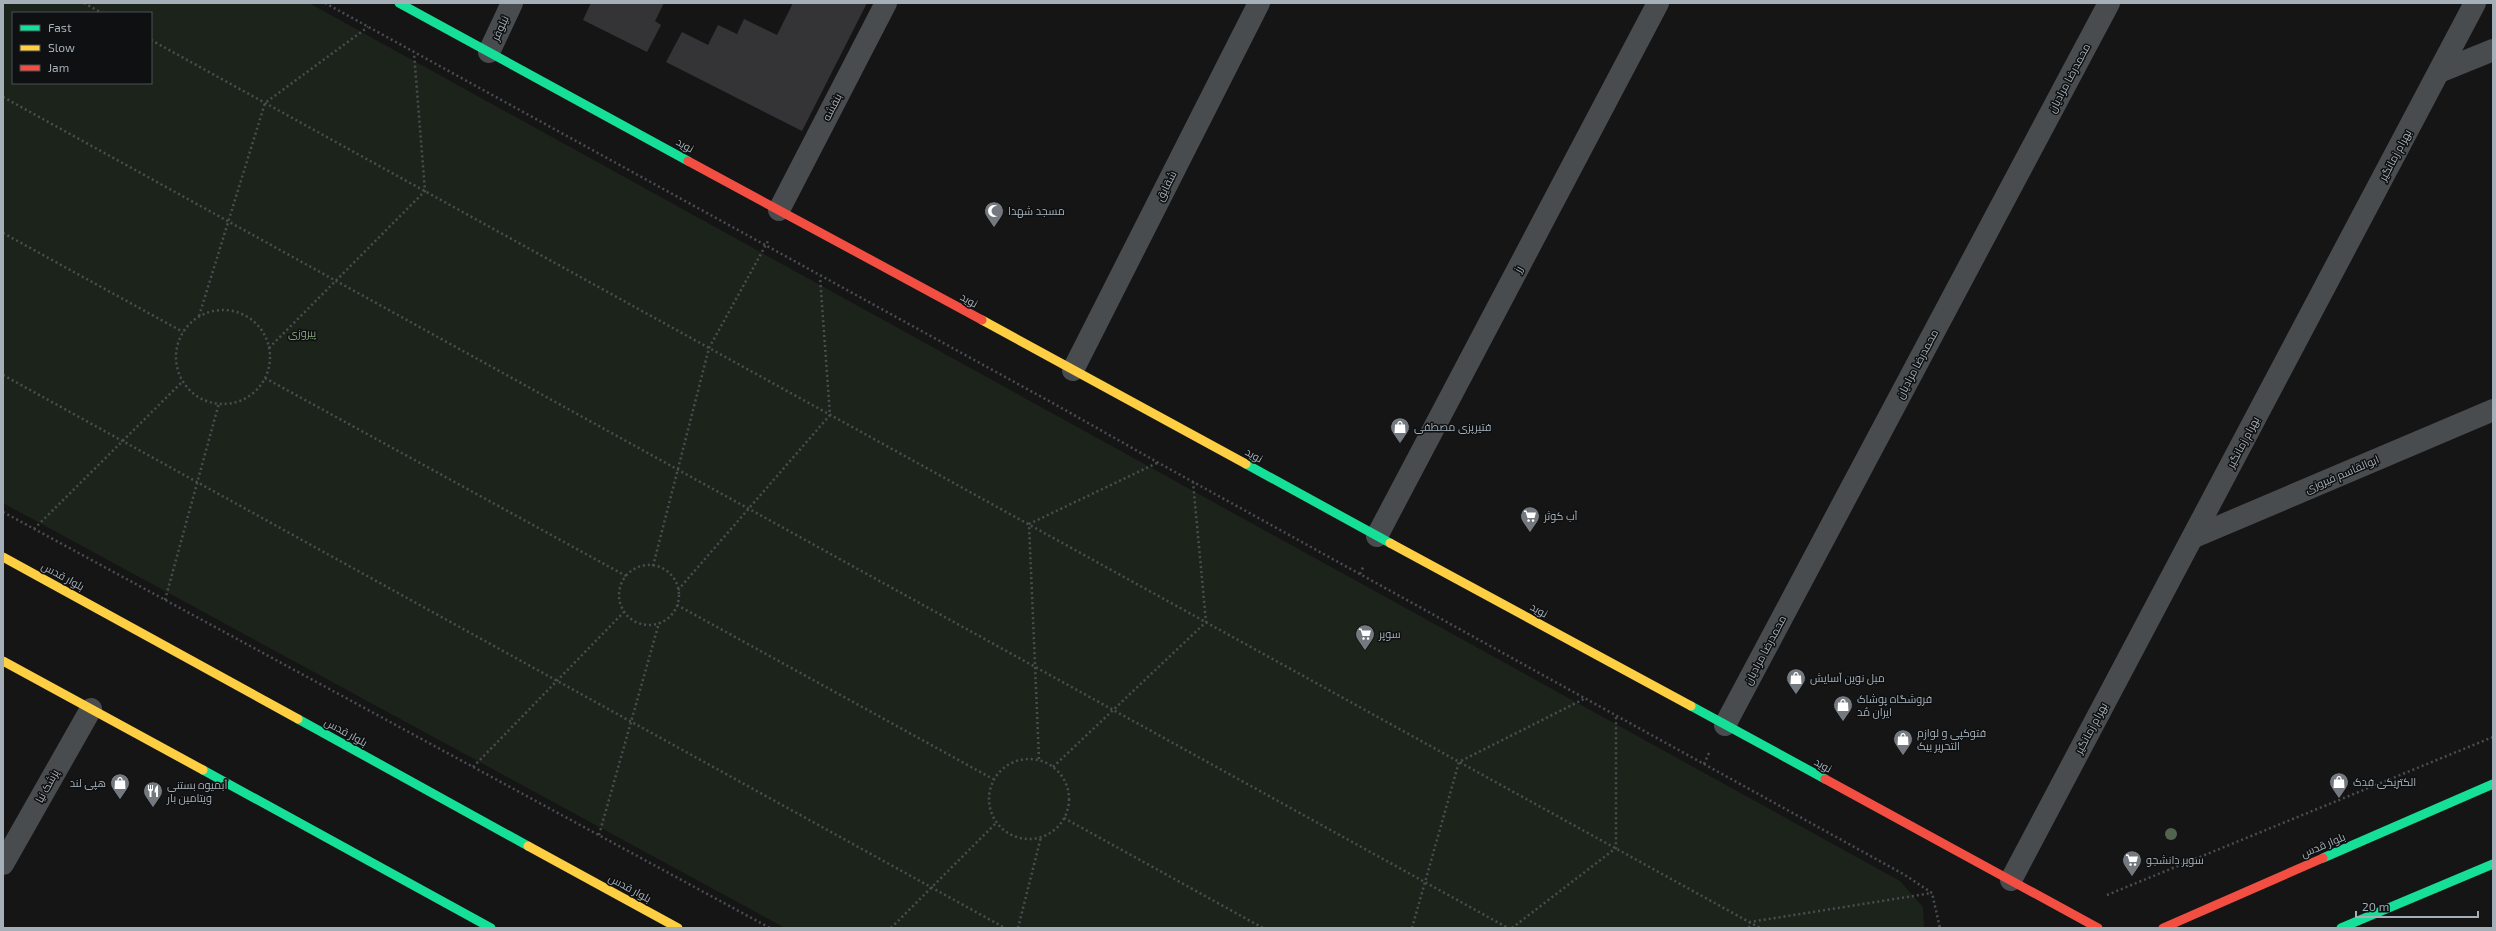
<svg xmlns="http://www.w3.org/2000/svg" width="2496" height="931" font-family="'Exo 2',Cairo,sans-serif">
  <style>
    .green { fill: #1c231b; fill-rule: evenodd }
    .building { fill: #343436 }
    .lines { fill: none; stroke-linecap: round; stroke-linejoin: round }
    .path { stroke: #4b4d50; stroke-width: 2.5; stroke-dasharray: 2 3; stroke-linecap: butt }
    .street { stroke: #494c4e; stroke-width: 22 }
    .fast { stroke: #16e098; stroke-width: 9 }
    .slow { stroke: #ffcf43; stroke-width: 9 }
    .jam { stroke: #f24e42; stroke-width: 9 }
    .tree { fill: #52644d }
    .labels { text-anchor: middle; stroke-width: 3; stroke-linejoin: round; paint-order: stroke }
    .street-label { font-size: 11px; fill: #a5afb8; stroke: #0f1011 }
    .poi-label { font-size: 11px; fill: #a5afb8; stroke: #0f1011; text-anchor: start }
    .park-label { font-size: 11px; fill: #83a47b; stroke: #0f1011 }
  </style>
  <rect width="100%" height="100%" fill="#151515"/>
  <path class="green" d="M3,3H309L1900,881L1923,907L1924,928H785L3,503ZM13,13H151V83H13Z"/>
  <g class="building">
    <path d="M591,3H664L655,21L661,25L647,52L583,20Z"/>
    <path d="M793,3H867L802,131L666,62L682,32L708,45L718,25L737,34L744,19L777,35Z"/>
  </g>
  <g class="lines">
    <g class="path">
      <path d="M84,3L102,13"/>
      <path d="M325,3L1058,406L1157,462L1905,875L1932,893L1940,928"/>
      <path d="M151,40L1760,928"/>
      <path d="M3,97L1508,928"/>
      <path d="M3,233L183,332"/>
      <circle cx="223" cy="357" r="47"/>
      <path d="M199,316L265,103L368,27"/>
      <path d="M269,348L425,191L414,53"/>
      <path d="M3,375L1005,928"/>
      <path d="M265,378L626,576"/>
      <path d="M3,512L770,928"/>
      <path d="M34,529L183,381"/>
      <circle cx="649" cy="595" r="30"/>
      <path d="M653,566L709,348L768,241"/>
      <path d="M1360,574L1364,565"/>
      <path d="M678,590L830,415L820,277"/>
      <path d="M165,600L219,403"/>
      <path d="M677,605L993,779"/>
      <circle cx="1029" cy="799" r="40"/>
      <path d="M1039,759L1029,524L1157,463"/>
      <path d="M1704,764L1709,753"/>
      <path d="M473,767L624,612"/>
      <path d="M1053,767L1206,622L1193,482"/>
      <path d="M1064,818L1263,928"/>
      <path d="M599,835L659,623"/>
      <path d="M2107,895L2493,737"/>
      <path d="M891,928L996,823"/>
      <path d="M1018,928L1041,837"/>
      <path d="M1412,928L1459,762L1584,699"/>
      <path d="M1512,928L1616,848V716"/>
      <path d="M1749,928L1750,922L1932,893"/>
    </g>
    <g class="street">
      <path d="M489,52L512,3"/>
      <path d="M2439,72L2493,50"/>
      <path d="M779,210L886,3"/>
      <path d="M1073,370L1259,3"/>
      <path d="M1377,536L1658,3"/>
      <path d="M2192,538L2493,410"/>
      <path d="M1725,725L2109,3"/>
      <path d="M3,864L91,709"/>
      <path d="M2011,880L2475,3"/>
    </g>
    <g class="fast">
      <path d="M399,3L688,161"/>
      <path d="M1246,464L1390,543"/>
      <path d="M1691,706L1825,779"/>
      <path d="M298,719L528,846"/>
      <path d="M203,770L491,928"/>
      <path d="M2323,858L2493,784"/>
      <path d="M2341,928L2493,864"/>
    </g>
    <g class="slow">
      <path d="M982,320L1246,464"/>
      <path d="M1390,543L1691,706"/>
      <path d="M3,557L298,719"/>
      <path d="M3,661L203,770"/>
      <path d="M528,846L678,928"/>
    </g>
    <g class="jam">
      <path d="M688,161L982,320"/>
      <path d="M1825,779L2098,928"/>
      <path d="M2163,928L2323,858"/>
    </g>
  </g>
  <circle class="tree" cx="2171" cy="834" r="6"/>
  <defs>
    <g id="mosque-pin" transform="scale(1)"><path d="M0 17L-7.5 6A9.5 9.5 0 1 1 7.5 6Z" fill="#73797f" stroke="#0f1011"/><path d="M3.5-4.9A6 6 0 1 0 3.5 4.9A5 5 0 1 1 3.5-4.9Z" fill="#fff"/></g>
    <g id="shop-pin" transform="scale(1)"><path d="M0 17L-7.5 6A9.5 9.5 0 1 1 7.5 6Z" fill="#73797f" stroke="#0f1011"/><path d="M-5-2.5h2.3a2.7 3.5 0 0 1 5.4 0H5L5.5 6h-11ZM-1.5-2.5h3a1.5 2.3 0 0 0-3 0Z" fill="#fff"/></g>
    <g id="supermarket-pin" transform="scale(1)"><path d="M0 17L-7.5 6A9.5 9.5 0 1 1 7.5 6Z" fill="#73797f" stroke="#0f1011"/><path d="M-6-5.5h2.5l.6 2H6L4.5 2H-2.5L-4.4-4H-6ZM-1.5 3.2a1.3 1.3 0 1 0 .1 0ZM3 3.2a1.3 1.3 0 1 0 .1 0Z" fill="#fff"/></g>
    <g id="restaurant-pin" transform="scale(1)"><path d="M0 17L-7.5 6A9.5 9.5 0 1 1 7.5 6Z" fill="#73797f" stroke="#0f1011"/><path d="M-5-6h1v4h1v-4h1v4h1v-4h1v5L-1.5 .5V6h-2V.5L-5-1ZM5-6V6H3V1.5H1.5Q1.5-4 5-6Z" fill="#fff"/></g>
  </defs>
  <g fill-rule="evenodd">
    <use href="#mosque-pin" x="994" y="211"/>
    <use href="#shop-pin" x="1400" y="427"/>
    <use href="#supermarket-pin" x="1530" y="516"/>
    <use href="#supermarket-pin" x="1365" y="634"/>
    <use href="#shop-pin" x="1796" y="678"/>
    <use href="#shop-pin" x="1843" y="705"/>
    <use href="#shop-pin" x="1903" y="739"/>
    <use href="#shop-pin" x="2339" y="782"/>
    <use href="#shop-pin" x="120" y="783"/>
    <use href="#restaurant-pin" x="153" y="791"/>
    <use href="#supermarket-pin" x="2132" y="860"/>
  </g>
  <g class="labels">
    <g class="street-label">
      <text transform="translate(500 28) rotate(-65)" y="4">نیلوفر</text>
      <text transform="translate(2069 78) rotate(-62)" y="4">محمدرضا مرادیان</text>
      <text transform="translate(832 107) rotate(-63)" y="4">بنفشه</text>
      <text transform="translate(685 145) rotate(29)" y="4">نوید</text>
      <text transform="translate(2395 155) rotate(-62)" y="4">بهرام زمانگیر</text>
      <text transform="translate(1166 186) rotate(-63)" y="4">شقایق</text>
      <text transform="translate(1518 269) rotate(-62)" y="4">رز</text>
      <text transform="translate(969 300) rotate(29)" y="4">نوید</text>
      <text transform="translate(1917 364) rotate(-62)" y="4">محمدرضا مرادیان</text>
      <text transform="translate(2243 442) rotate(-62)" y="4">بهرام زمانگیر</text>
      <text transform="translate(1254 455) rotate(29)" y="4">نوید</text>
      <text transform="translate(2342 474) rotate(-23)" y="4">ابوالقاسم فیروزی</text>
      <text transform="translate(63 576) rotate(29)" y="4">بلوار قدس</text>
      <text transform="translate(1539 610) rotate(29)" y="4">نوید</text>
      <text transform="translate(1765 650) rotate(-62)" y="4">محمدرضا مرادیان</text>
      <text transform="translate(2091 728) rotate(-62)" y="4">بهرام زمانگیر</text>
      <text transform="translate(346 732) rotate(29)" y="4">بلوار قدس</text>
      <text transform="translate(1823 765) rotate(29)" y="4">نوید</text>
      <text transform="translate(47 786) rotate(-61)" y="4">پزشک نیا</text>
      <text transform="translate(2323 845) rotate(-23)" y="4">بلوار قدس</text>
      <text transform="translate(630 888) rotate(29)" y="4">بلوار قدس</text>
    </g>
    <g class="poi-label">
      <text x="1008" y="215">مسجد شهدا</text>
      <text x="1414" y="431">فتیرپزی مصطفی</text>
      <text x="1544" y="520">آب کوثر</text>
      <text x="1379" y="638">سوپر</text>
      <text x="1810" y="682">مبل نوین آسایش</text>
      <text x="1857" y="703">فروشگاه پوشاک<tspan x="1857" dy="13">ایران مُد</tspan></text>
      <text x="1917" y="737">فتوکپی و لوازم<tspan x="1917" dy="13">التحریر بیک</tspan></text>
      <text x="2353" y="786">الکتریکی فدک</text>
      <text x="106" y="787" text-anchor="end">هپی لند</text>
      <text x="167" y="789">آبمیوه بستنی<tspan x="167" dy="13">ویتامین بار</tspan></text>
      <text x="2146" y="864">سوپر دانشجو</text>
    </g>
    <g class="park-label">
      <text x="302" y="337">پیروزی</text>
    </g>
  </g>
  <rect width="2496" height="931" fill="none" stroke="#a5afb8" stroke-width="8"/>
  <rect x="12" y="12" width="140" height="72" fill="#0f1011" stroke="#4b5054"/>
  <rect x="20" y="25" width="20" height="6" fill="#16e098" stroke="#4b5054"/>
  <text x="48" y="32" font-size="12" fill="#a5afb8">Fast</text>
  <rect x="20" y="45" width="20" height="6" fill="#ffcf43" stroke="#4b5054"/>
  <text x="48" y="52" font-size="12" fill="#a5afb8">Slow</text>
  <rect x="20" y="65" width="20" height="6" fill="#f24e42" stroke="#4b5054"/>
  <text x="48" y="72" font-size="12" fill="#a5afb8">Jam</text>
  <path d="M2356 911v6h122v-6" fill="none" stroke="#a5afb8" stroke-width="2"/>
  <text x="2362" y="911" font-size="12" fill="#a5afb8" stroke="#0f1011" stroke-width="3" paint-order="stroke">20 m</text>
</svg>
